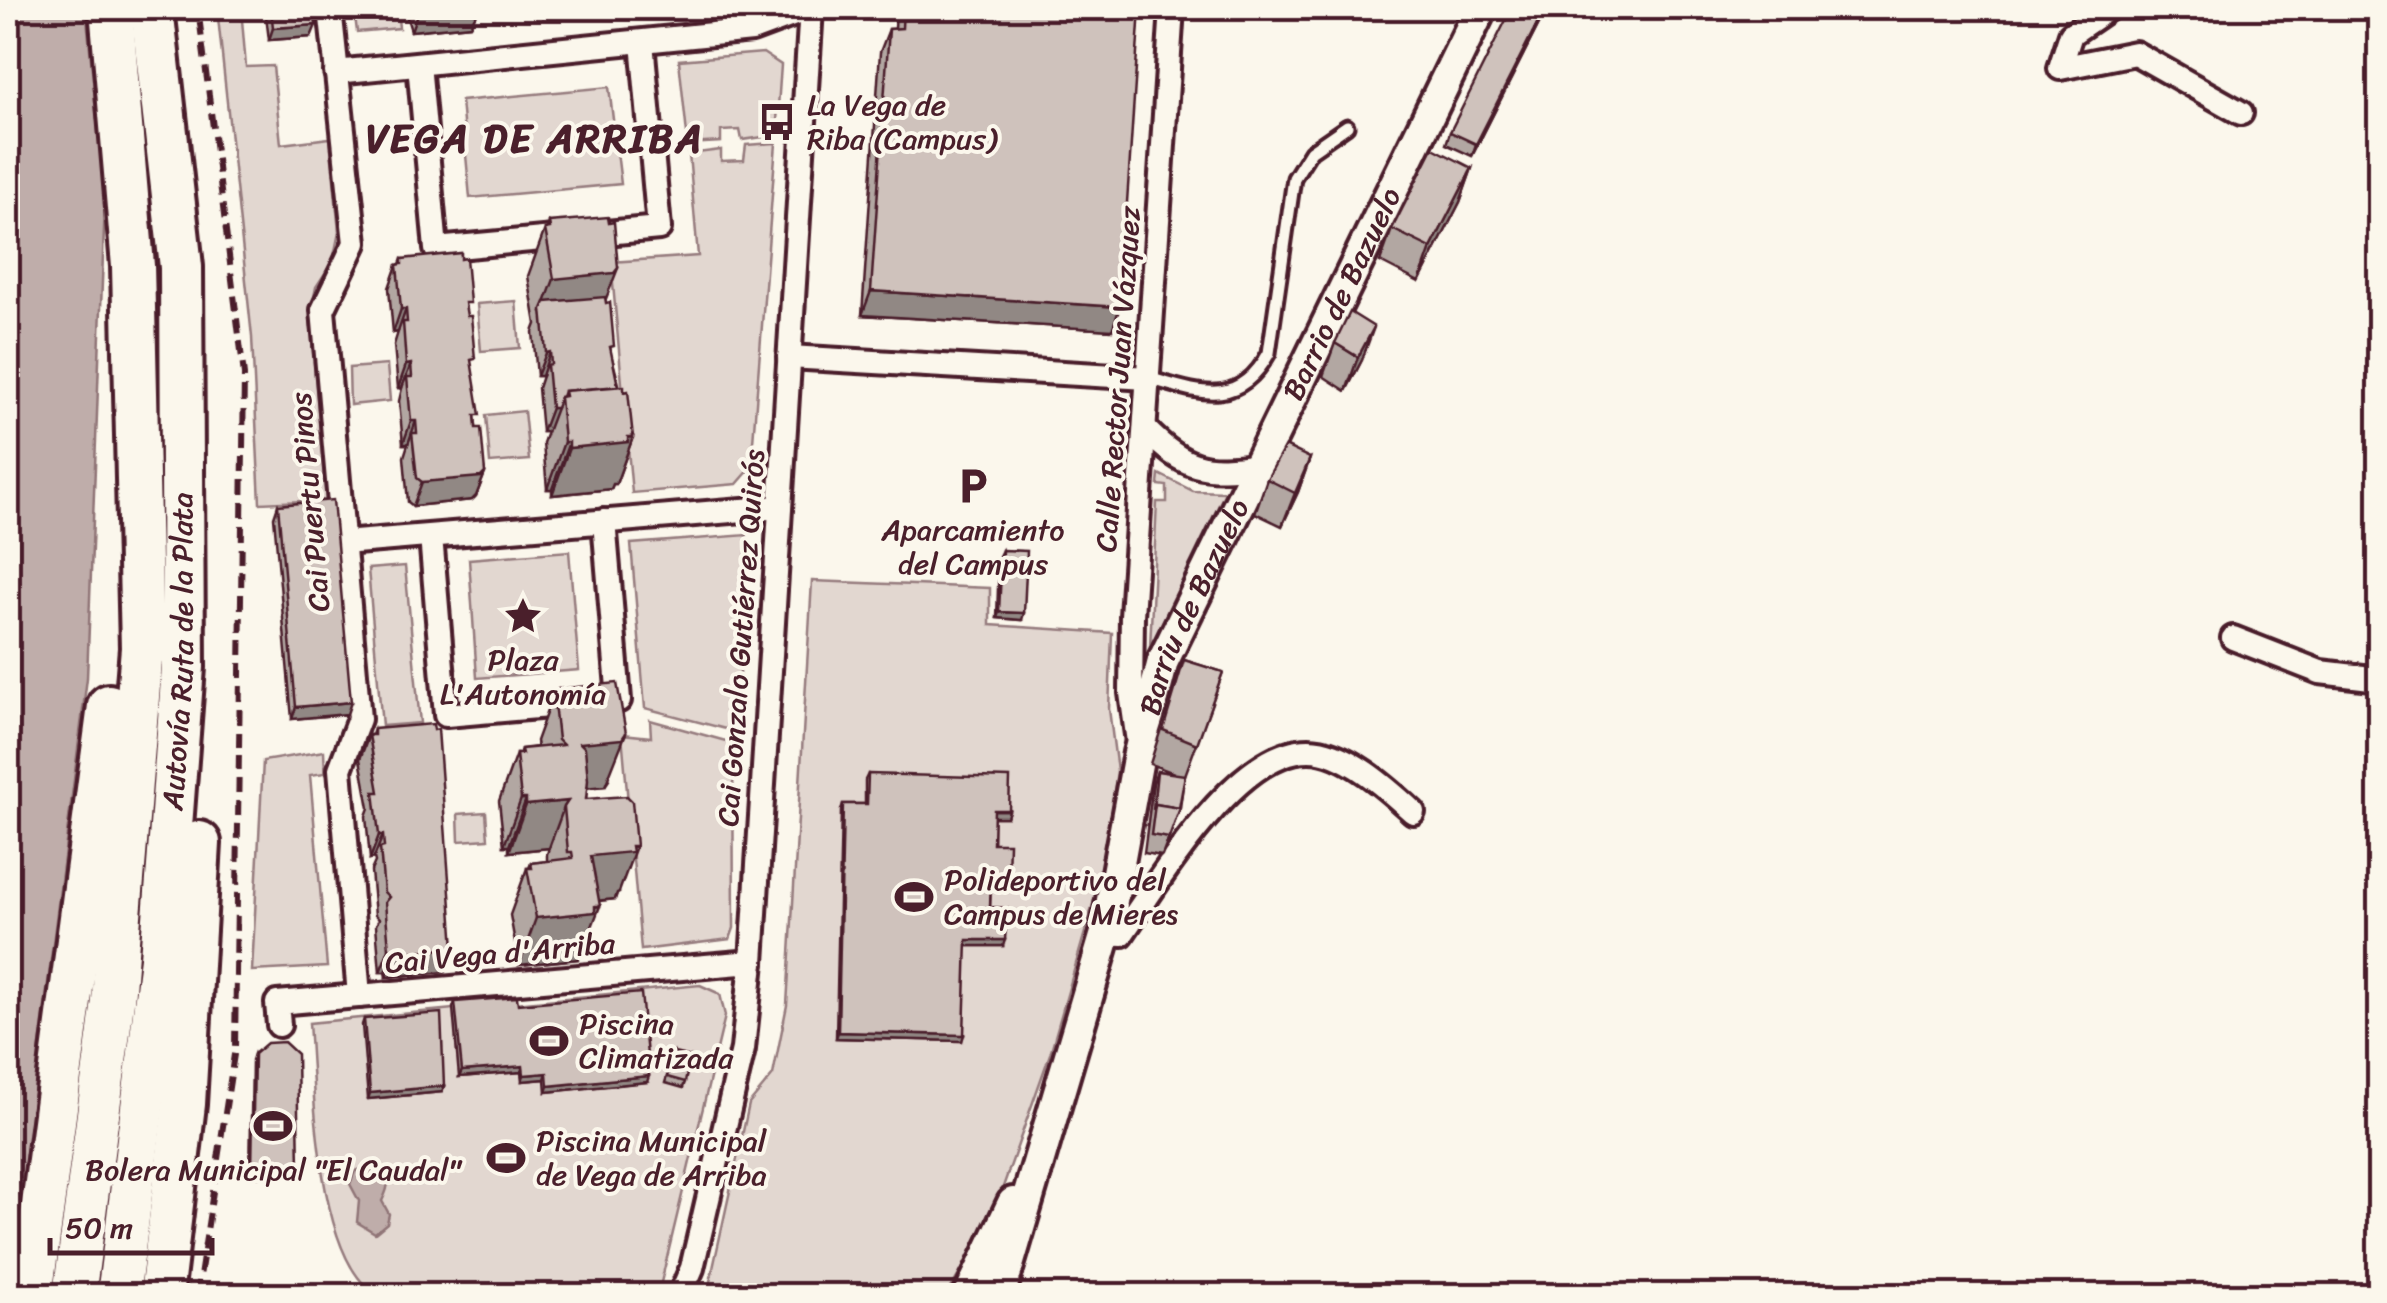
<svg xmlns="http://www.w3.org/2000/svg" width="2387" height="1303" font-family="Sriracha,sans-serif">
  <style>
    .green { fill: #e2d7d0; stroke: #967b7e; stroke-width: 2.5 }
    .water { fill: #bfadaa; stroke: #907477; stroke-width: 2.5 }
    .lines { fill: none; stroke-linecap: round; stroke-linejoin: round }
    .service-casing { stroke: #4a1f2b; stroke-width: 19 }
    .minor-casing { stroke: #4a1f2b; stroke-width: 30 }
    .tertiary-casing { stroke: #4a1f2b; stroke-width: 38 }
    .motorway-casing { stroke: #4a1f2b; stroke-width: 50 }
    .service { stroke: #fbf7ec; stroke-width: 11 }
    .minor { stroke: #fbf7ec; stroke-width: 22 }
    .tertiary { stroke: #fbf7ec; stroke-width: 30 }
    .motorway { stroke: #fbf7ec; stroke-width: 42 }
    .rail { stroke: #4a1f2b; stroke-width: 6; stroke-dasharray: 15 8; stroke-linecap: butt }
    .wall { fill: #b2a7a2; stroke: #4a1f2b; stroke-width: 2.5 }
    .shaded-wall { fill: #918884; stroke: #4a1f2b; stroke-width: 2.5 }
    .building { fill: #cfc2bc; stroke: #4a1f2b; stroke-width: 2.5 }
    .labels { text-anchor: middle; stroke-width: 8; stroke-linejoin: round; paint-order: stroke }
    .poi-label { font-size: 30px; fill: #4a1f2b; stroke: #fbf7ec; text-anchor: start }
    .street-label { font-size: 30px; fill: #4a1f2b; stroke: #fbf7ec }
    .district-label { font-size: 40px; font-weight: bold; letter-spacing: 2.5px; fill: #4a1f2b; stroke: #fbf7ec }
  </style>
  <rect width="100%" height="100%" fill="#fbf7ec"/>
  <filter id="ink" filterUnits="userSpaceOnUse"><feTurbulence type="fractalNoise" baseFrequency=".01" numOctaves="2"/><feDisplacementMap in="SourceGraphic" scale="20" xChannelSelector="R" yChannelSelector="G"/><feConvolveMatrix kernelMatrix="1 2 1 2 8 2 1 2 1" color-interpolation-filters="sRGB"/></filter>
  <g filter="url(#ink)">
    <g class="green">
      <path d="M217,8H241L246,67L273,66L281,144L330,138L339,232L333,261L316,287L310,317L326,500L260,503L252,337Z"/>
      <path d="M354,8H397L399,28L357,32Z"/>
      <path d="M763,53L781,65L776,135L742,140L740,130L721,131V142L688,144L679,60Z"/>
      <path d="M609,87L621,184L470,198L461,101Z"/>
      <path d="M776,143L751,468L737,484L632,493L611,262L698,256L689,154L721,150V161L744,160L746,145Z"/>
      <path d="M516,301L520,348L481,351L477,304Z"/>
      <path d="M387,365L390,401L350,405L349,368Z"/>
      <path d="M524,411L529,460L490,463L486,415Z"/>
      <path d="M1159,474L1193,491L1225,492L1150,647L1157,502H1167V486L1158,485Z"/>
      <path d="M747,535L737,732L645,708L631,544Z"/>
      <path d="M569,551L579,670L477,678L469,559Z"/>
      <path d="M405,566L420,723L382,726L368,569Z"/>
      <path d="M812,581L990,588V625L1112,633L1109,709L1117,771L1102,873L1050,1054L992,1218L947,1295L707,1296L749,1104L773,1075L787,1005Z"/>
      <path d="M650,720L733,743L734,928L730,939L641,950L622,734L651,737Z"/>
      <path d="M324,751L325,773L310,775L327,967L252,971L263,761Z"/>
      <path d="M486,812L488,839L459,841L458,814Z"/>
      <path d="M700,985L720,994L725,1016L658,1295L379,1296C316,1263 314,1086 309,1023Z"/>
    </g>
    <g class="water">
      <path d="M8,8H86L105,202L87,678L8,1296Z"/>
      <path d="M375,1165C393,1174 389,1187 382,1201L389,1214L387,1223L375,1233L357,1222L359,1201L350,1184L355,1171Z"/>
    </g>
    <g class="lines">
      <g class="service-casing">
        <path id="service" d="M1148,378C1200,393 1238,409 1269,353L1294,178L1311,151L1347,126"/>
      </g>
      <g class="minor-casing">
        <g id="minor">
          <path d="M330,8L355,243L323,310L359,719L340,769L359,996"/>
          <path d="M2109,8L2071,34L2060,68L2135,53L2241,113"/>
          <path d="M419,64L436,249L659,228L642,42"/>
          <path d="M336,72L752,30L811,8"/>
          <path d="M789,357L1148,378"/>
          <path d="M1145,429C1186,470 1203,473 1260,465"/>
          <path d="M431,536L446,715L619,700L604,521"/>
          <path d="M343,543L780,507"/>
          <path d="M2233,638L2320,672L2380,679"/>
          <path d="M1138,742L1131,693L1132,616L1172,8"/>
          <path d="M1106,933L1122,934C1160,880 1236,750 1309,750C1345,750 1388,789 1413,812"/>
          <path d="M279,1025L277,1003L752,962"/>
          <path d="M680,1296L692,1268L743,1049L752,962L811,8"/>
        </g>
      </g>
      <g class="tertiary-casing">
        <g id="tertiary">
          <path d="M969,1296L1013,1203"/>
          <path id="s1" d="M999,1296L1106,933L1139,753L1163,661L1481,8"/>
        </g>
      </g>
      <g class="motorway-casing">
        <g id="motorway">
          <path d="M31,1296L109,706"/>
          <path d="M74,1296L113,1001L142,648L133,266L111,8"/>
          <path id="s2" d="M118,1296L161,959L183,667L181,267L152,8"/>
          <path d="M161,1296L184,1104L199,843"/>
        </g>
      </g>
      <use href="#service" class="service"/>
      <use href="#minor" class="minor"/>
      <use href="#tertiary" class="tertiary"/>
      <use href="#motorway" class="motorway"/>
      <path class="rail" d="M197,1296L235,1048L244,375L198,8"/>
    </g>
    <g class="wall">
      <path d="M265,8H314L311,37L269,40Z"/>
      <path d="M404,8H479L470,25L411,31Z"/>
      <path d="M538,8H604L603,12L543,17L539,13Z"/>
      <path d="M896,8H1140L1112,330L862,315L880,52L889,29H895Z"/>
      <path d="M1547,8L1472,156L1446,144L1450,132Z"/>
      <path d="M1472,168L1460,202L1419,282L1380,262L1392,229Z"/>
      <path d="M549,222L605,301L611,354L633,437L616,484H613L611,489L552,495V489H547L543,443L547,432H542L538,388L542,376H537L533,332L536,324L528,276L545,229H547Z"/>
      <path d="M402,259L466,313L476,426L485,473L476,496L472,500L413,506L408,502L404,457L408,444H403L399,401L402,388H398L394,345L398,332L393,333L389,288L397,265L400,264Z"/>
      <path d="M1335,343L1362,360L1346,391L1323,376Z"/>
      <path d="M1310,458L1298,492L1282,526L1255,513L1267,479Z"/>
      <path d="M278,505L347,714L292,719L274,517Z"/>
      <path d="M1002,550L1022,620L997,618L999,556Z"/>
      <path d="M1184,660L1223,672L1184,778L1180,808L1162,856L1144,853L1153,783L1157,771L1174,773L1150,764L1172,694Z"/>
      <path d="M553,694L609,780L605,786L587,787L586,799L619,892L617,893L615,899L599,901L582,953H581L578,959L519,965L510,915L527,868H529L531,863L547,861V854L549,848L509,852V846H504L499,801L516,754H519L521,749L537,747L536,741Z"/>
      <path d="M374,729L445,972L386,977L385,972H380L376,925L379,919L375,915L371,871L375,862L374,858L370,859L366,816L369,808L360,759L369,735H372Z"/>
      <path d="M868,774L1009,810L1007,817H993V843L1008,875L1006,882H991L990,907L1003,946H966L962,1041L836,1038L841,810L843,804H865V780Z"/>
      <path d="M455,1002L518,1004L647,1082L546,1092L545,1079L522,1081L521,1072L459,1077L453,1008Z"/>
      <path d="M364,1019L444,1086L442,1092L368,1099L362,1025Z"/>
      <path d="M674,1053L685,1082L683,1088L665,1083Z"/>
      <path d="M254,1054L297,1176H250L252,1060Z"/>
    </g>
    <g class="shaded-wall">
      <path d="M419,8H479L470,25L411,31Z"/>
      <path d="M547,8H604L603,12L543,17Z"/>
      <path d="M1545,8H1547L1472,156L1476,144Z"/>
      <path d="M316,25L311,37L269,40L273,28Z"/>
      <path d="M1472,168L1460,202L1419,282L1431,248Z"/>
      <path d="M618,268L600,314L542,311L554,279Z"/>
      <path d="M871,291L1120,307L1112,330L862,315Z"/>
      <path d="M401,309H406L398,332L393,333Z"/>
      <path d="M1374,327L1362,360L1346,391L1358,357Z"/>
      <path d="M550,352L542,376H537L546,353Z"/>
      <path d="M411,364L402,388H398L406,365Z"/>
      <path d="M551,408H556L547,432H542Z"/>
      <path d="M411,421H416L408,444H403Z"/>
      <path d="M633,437L616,484H613L611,489L552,495L569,448Z"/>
      <path d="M564,442H569L552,489H547Z"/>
      <path d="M1310,458L1298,492L1282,526L1295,493Z"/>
      <path d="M485,473L476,496L472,500L413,506L422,482Z"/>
      <path d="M999,612L1024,613L1022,620L997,618Z"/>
      <path d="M351,702L347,714L292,719L296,707Z"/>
      <path d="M626,733L605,786L563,790L580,743Z"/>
      <path d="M521,799H526L509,846H504Z"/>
      <path d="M568,801L564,807L549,848L509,852L526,805Z"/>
      <path d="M994,810H1009L1007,817H991Z"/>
      <path d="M379,835H383L374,858L370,859Z"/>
      <path d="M636,846L619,892L617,893L615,899L574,903L591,856Z"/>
      <path d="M991,875H1008L1006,882H989Z"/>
      <path d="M600,906L582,953H581L578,959L519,965L536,918Z"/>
      <path d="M967,940H1005L1003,946H964Z"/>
      <path d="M394,948L385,972H380L389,949Z"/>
      <path d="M454,948L445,972L386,977L394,953Z"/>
      <path d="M838,1032L964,1035L962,1041L836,1038Z"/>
      <path d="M523,1066L521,1072L459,1077L462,1071Z"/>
      <path d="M547,1073L545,1079L522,1081L524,1075Z"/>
      <path d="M649,1076L647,1082L546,1092L548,1086Z"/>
      <path d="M444,1086L442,1092L368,1099L370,1093Z"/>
      <path d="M252,1170H299L297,1176H250Z"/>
    </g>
    <g class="building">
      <path d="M271,8H314L316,25L273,28Z"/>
      <path d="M903,8H1140L1120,307L871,291L889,29L902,28Z"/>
      <path d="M1512,8H1545L1476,144L1450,132Z"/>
      <path d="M1433,148L1472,168L1431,248L1392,229Z"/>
      <path d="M608,217L609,223L614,222L618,268L614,273L554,279L545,229L550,228L549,222Z"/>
      <path d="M461,253V259L466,258L470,303H465L466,310L467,316H471L475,359L471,360L480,415H475L476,428H481L485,473L481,477L422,482L417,478L412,433H417L416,421H411L407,377H412L411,364L406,365L403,322H407L406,309H401L397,265L402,264V259Z"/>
      <path d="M605,297L606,303L610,302L614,346L610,347L618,386L564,391L562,397H560L556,408H551L547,365L551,364L550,352L546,353L542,309L545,302Z"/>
      <path d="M1350,312L1374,327L1358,357L1335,343Z"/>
      <path d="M624,386V392L628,391L633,437H628V442L569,448V442H564L560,397L565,396L564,391Z"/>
      <path d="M1285,446L1310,458L1295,493L1267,479Z"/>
      <path d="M333,500L351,702L296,707L278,505Z"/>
      <path d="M1002,550L1027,551L1024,613L999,612Z"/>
      <path d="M1184,660L1223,672L1197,744L1163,730Z"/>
      <path d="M617,683L626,733L622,739L580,743L585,748L588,780L586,799L627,796L632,801L636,846H631L632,852L591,856L600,906H595V912L536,918L527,868H532L531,863L573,858L572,852H568L564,807L568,801L526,805V799H521L516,754H522L521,749L563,745L558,740L553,694L558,689Z"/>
      <path d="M433,724L434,730L438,729L454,948L394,953V948L389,949L385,902L389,897L384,892L380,848L384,847L383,835H379L374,792H379L369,735H374V729Z"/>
      <path d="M1157,771L1185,775L1179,808L1155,804L1153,810Z"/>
      <path d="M868,774L1010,778L1009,810H994L993,843H1009L1008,875H991L990,907L1007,908L1005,940H967L964,1035L838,1032L843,804H867Z"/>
      <path d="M1155,804L1180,808L1169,838L1151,835Z"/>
      <path d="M641,993L649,1076L548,1086L547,1073L524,1075L523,1066L462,1071L455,1002L517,997L518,1004Z"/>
      <path d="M441,1013L444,1086L370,1093L364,1019Z"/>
      <path d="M284,1042L297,1054L299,1170H252L254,1054L267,1043Z"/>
      <path d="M674,1053L691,1057L685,1082L667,1077Z"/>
    </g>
  </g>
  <defs>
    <g id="bus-bare" transform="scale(3)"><path d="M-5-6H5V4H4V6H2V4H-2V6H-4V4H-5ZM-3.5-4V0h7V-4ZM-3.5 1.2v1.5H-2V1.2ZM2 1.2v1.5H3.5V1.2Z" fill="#4a1f2b" stroke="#fbf7ec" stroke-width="2.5" paint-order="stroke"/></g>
    <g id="parking-bare" transform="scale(3)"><path d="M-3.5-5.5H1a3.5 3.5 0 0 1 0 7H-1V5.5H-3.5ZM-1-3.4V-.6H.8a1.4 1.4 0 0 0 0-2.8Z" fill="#4a1f2b" stroke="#fbf7ec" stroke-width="2.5" paint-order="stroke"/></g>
    <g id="sight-bare" transform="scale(3)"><path d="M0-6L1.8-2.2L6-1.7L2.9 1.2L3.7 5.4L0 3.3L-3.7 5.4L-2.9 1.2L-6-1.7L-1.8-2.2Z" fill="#4a1f2b" stroke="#fbf7ec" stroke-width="2.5" paint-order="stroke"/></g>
    <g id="stadium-bare" transform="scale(3)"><path d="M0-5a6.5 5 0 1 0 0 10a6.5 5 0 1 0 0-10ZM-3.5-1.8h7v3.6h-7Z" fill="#4a1f2b" stroke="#fbf7ec" stroke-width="2.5" paint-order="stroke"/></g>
  </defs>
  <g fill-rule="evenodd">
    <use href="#bus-bare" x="777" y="122"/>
    <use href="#parking-bare" x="973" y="486"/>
    <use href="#sight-bare" x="523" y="616"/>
    <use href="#stadium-bare" x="914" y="897"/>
    <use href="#stadium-bare" x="549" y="1041"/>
    <use href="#stadium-bare" x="273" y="1126"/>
    <use href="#stadium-bare" x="506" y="1158"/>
  </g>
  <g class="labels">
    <g class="poi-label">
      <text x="807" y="115">La Vega de<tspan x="807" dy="34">Riba (Campus)</tspan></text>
      <text x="973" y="540" text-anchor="middle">Aparcamiento<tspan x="973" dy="34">del Campus</tspan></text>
      <text x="523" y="670" text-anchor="middle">Plaza<tspan x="523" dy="34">L'Autonomía</tspan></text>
      <text x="944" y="890">Polideportivo del<tspan x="944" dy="34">Campus de Mieres</tspan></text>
      <text x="579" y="1034">Piscina<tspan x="579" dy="34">Climatizada</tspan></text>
      <text x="536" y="1151">Piscina Municipal<tspan x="536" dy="34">de Vega de Arriba</tspan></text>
      <text x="273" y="1180" text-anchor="middle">Bolera Municipal "El Caudal"</text>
    </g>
    <g class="street-label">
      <text dy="10" stroke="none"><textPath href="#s1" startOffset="1065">Barrio de Bazuelo</textPath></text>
      <text transform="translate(1118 379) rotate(-86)" y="10">Calle Rector Juan Vázquez</text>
      <text transform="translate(310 502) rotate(-95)" y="10">Cai Puertu Pinos</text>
      <text dy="10" stroke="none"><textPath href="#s1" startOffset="718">Barriu de Bazuelo</textPath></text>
      <text transform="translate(741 638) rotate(-86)" y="10">Cai Gonzalo Gutiérrez Quirós</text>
      <text dy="10" stroke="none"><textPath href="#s2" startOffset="648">Autovía Ruta de la Plata</textPath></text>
      <text transform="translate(500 953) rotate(-5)" y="10">Cai Vega d'Arriba</text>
    </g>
    <g class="district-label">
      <text x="535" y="152">VEGA DE ARRIBA</text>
    </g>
  </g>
  <rect width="2387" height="1303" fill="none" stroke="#fbf7ec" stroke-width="40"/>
  <rect x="20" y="20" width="2347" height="1263" fill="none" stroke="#4a1f2b" stroke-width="4" filter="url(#ink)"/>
  <path d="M50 1238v15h162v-15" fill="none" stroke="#4a1f2b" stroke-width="5"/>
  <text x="65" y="1238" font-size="30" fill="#4a1f2b" stroke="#fbf7ec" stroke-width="8" paint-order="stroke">50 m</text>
</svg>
